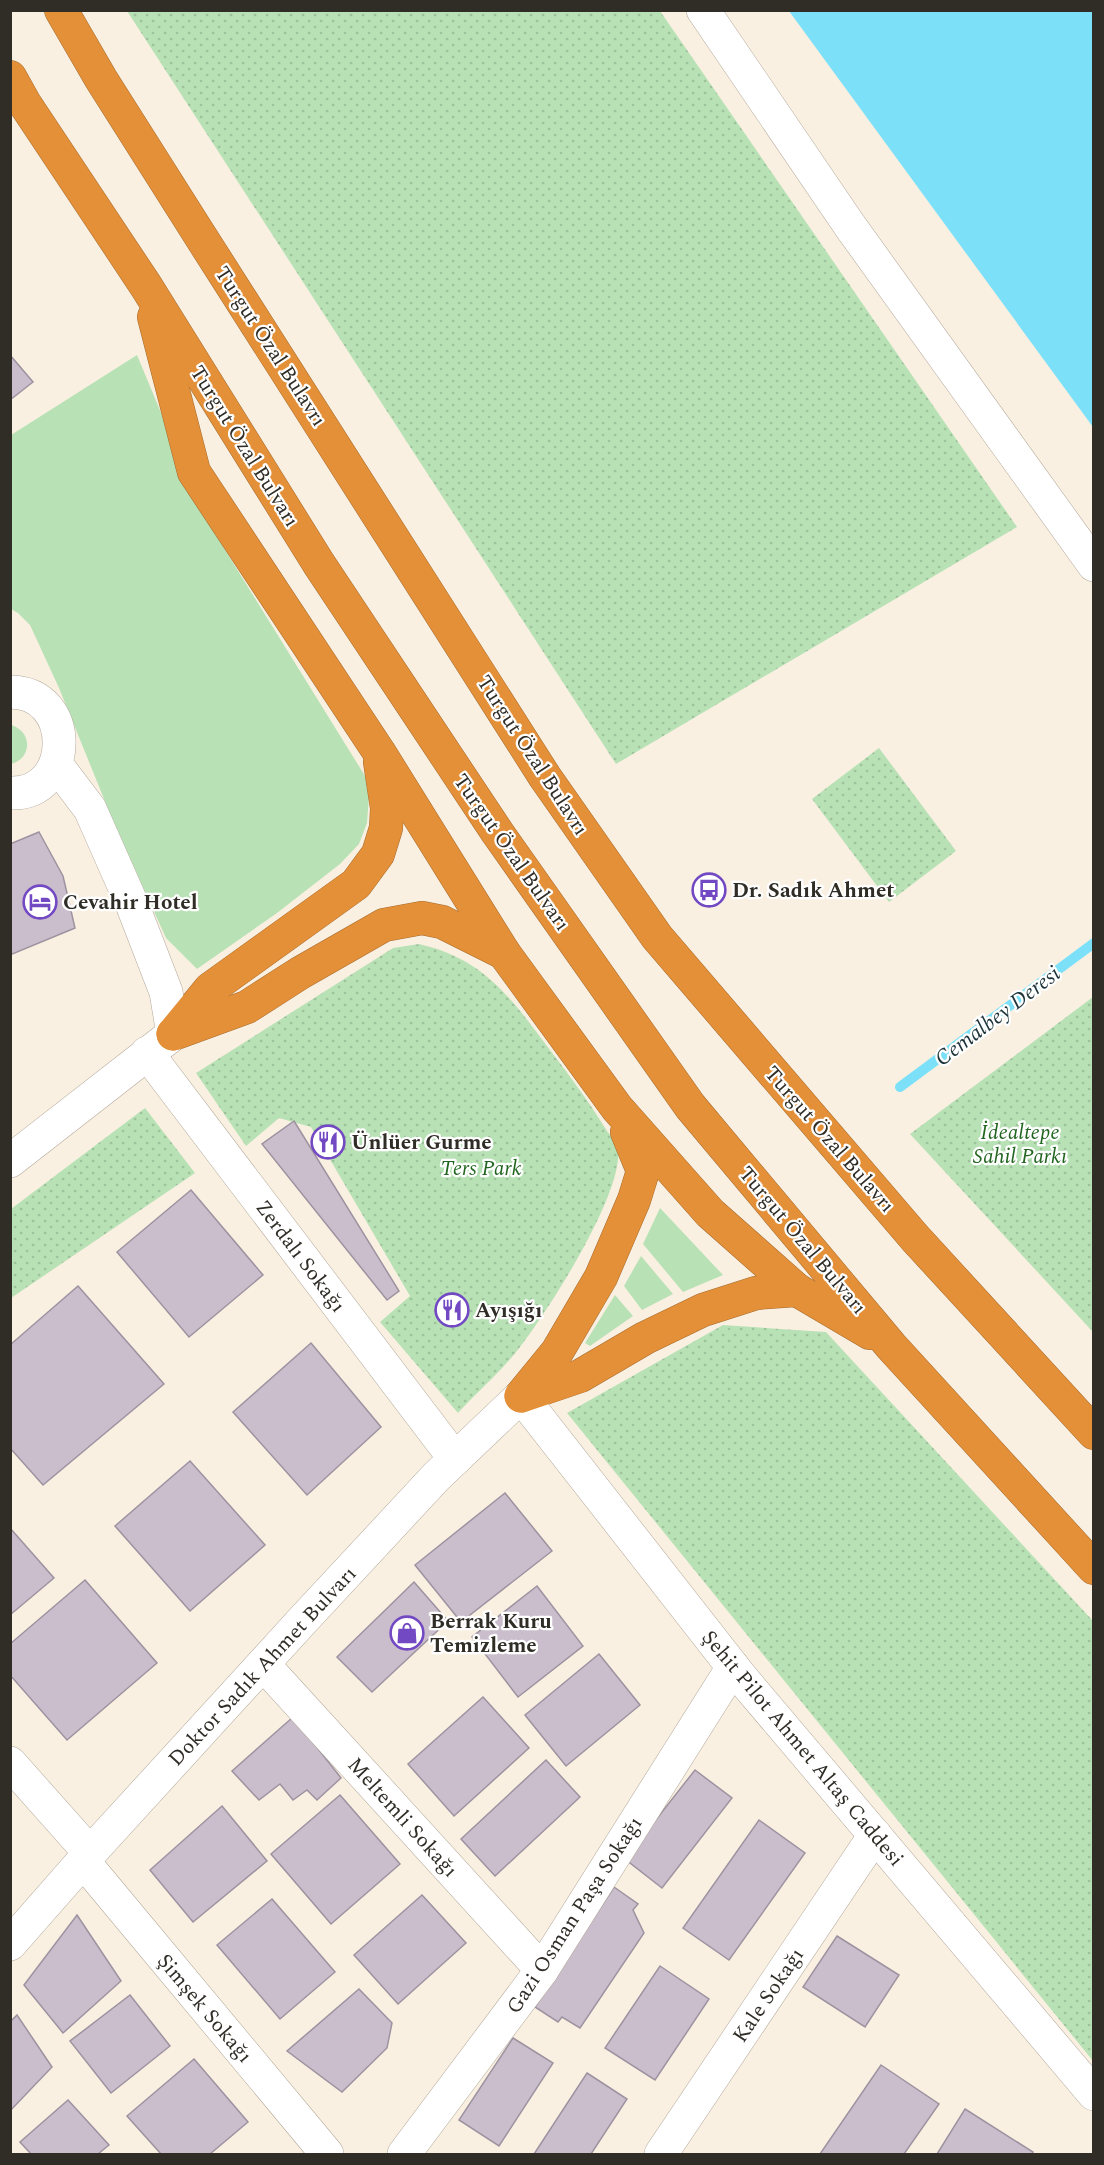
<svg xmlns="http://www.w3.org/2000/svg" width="1104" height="2165" font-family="Spectral,serif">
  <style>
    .grass { fill: #b8e2b5 }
    .park { fill: url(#park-dots) }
    .water { fill: #7ce0f8 }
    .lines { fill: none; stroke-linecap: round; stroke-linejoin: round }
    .stream { stroke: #7ce0f8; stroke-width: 10 }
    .building { fill: #cabecc; stroke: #9d93a0; stroke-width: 1.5 }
    .minor-casing { stroke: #b2a89a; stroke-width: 34 }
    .highway-casing { stroke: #a56d32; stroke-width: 34 }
    .minor { stroke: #fff; stroke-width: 33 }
    .highway { stroke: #e49038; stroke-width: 33 }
    .labels { text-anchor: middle; stroke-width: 4.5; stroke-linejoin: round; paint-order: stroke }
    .street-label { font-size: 21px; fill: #302d27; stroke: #fff }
    .poi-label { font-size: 21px; font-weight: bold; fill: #302d27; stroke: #fff; text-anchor: start }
    .park-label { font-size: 21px; font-style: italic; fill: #21651f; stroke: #fff }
    .water-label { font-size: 22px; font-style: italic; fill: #1c3339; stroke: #fff }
  </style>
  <defs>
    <pattern id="park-dots" width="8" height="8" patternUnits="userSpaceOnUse" patternTransform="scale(1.5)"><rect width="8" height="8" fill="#b8e2b5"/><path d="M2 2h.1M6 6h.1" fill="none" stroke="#9ec29c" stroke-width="1.8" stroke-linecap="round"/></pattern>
  </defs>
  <rect width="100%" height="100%" fill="#faf0e2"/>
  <g class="grass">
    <path d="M137,355L204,516L370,784L367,823L359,844L340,864L277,913L197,969L166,938L113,821L59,688L30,625L18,613L11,609V435Z"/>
    <path d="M11,725C32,731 33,758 11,764Z"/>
    <path d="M660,1208L723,1275L683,1292L643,1244Z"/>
    <path d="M641,1256L673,1294L642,1310L624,1286Z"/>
    <path d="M615,1295L633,1316L590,1346L585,1343Z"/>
  </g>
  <g class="park">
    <path d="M127,11H660L1017,527L616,764Z"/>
    <path d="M879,748L956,851L889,902L812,799Z"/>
    <path d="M419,944C481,958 508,994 544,1042C566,1071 588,1100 607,1131C611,1136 618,1144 618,1150C623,1194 548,1311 520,1347C502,1371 478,1391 458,1413L380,1322L410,1296L311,1127L279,1118L246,1146L196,1073L393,948Z"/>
    <path d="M1093,997V1332L910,1134Z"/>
    <path d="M145,1108L195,1173L11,1298V1209Z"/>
    <path d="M723,1325L826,1332L1093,1621V2061L567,1413Z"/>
  </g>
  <path class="water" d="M789,11H1093V427Z"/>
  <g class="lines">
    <path class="stream" d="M900,1087L1094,943"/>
  </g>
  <g class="building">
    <path d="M10,355L33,382L10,400Z"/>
    <path d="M39,832L63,876L75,928L10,955V844Z"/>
    <path d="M294,1121L399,1291L387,1300L262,1144Z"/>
    <path d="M191,1190L263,1275L189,1337L117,1252Z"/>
    <path d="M78,1286L164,1384L43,1485L10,1448V1345Z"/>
    <path d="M311,1343L381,1427L307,1495L233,1412Z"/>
    <path d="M190,1461L265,1545L190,1611L115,1526Z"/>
    <path d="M505,1493L552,1551L461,1622L415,1565Z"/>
    <path d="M10,1528L54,1578L10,1615Z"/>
    <path d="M85,1580L157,1663L67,1740L10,1675V1644Z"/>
    <path d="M414,1582L448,1621L372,1692L337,1657Z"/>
    <path d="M537,1586L583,1646L518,1697L472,1637Z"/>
    <path d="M599,1654L640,1705L566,1766L525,1715Z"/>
    <path d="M483,1697L529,1748L454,1816L408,1764Z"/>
    <path d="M293,1717L341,1778L317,1800L307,1790L293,1800L280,1784L259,1800L232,1771Z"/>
    <path d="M546,1760L580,1797L495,1876L461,1839Z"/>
    <path d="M695,1770L732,1798L662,1888L625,1859Z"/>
    <path d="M340,1795L400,1864L331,1924L271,1854Z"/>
    <path d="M222,1806L267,1861L193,1922L150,1870Z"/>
    <path d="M759,1820L805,1853L729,1960L683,1928Z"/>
    <path d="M614,1887L638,1904L633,1910L644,1933L580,2028L562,2017L558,2022L535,2007Z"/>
    <path d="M422,1895L466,1943L398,2004L354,1955Z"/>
    <path d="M272,1899L335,1972L280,2019L217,1945Z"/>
    <path d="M77,1915L121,1981L63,2033L24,1985Z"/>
    <path d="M837,1936L899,1975L865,2027L803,1987Z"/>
    <path d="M660,1966L709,1999L655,2080L605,2048Z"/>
    <path d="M359,1989L392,2023L387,2048L342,2092L287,2051Z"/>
    <path d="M130,1995L170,2046L111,2093L70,2041Z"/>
    <path d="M17,2015L52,2067L10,2111V2022Z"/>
    <path d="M513,2038L553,2063L499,2146L459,2120Z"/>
    <path d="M194,2059L248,2122L210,2154H161L127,2116Z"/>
    <path d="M881,2065L939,2104L904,2154H820Z"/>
    <path d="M587,2073L627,2099L591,2154H534Z"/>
    <path d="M68,2100L109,2145L98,2154H31L20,2142Z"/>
    <path d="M965,2109L1033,2152L1032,2154H937Z"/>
  </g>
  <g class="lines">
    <g class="minor-casing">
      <g id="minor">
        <path d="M703,10L850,226L1094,565"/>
        <path d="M10,692C77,692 74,796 10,793"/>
        <path d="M147,1053L455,1459"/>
        <path d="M10,1161L173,1034L166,992L132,904L90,809L56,764"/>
        <path d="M263,1664L542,1970"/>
        <path d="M10,1763L90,1853"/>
        <path d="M83,1861L327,2154"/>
        <path d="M10,1944L90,1853L303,1620L436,1477L521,1396L740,1676L1094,2094"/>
        <path d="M404,2154L542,1970L733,1667"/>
        <path d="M661,2154L875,1835"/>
      </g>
    </g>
    <g class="highway-casing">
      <g id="highway">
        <path d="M61,10L101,79L201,237L545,777L657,937L915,1238L1094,1433"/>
        <path d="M10,77L25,104L146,286L319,564L497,832L690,1106L891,1346L1094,1568"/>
        <path d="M154,317L194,472L379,752L504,953L617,1108L710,1213L797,1290L870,1333"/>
        <path d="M173,1034L210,989L356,884L378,854L386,828L387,808L380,762"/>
        <path d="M173,1034L247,1007L300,973L384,925L422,918L442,922L504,953"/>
        <path d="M521,1396L557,1352L601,1277L634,1200L643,1171L627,1132"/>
        <path d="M521,1396L580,1376L645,1338L703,1310L756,1293L797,1290"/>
      </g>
    </g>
    <use href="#minor" class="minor"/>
    <use href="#highway" class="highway"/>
  </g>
  <defs>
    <g id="bus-ring" transform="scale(1.725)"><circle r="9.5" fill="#fff" stroke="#7249c2" stroke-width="1.5"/><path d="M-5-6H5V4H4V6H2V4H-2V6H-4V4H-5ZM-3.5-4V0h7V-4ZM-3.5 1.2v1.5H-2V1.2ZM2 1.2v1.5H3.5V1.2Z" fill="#7249c2"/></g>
    <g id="hotel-ring" transform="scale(1.725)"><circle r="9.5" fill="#fff" stroke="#7249c2" stroke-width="1.5"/><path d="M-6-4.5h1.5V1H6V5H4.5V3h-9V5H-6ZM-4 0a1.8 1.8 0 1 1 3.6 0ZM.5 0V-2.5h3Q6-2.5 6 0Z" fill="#7249c2"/></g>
    <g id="restaurant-ring" transform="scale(1.725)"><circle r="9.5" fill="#fff" stroke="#7249c2" stroke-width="1.5"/><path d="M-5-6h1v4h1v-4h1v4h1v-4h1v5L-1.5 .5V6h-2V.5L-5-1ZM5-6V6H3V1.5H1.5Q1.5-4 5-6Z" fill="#7249c2"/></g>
    <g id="shop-ring" transform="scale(1.725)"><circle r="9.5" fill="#fff" stroke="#7249c2" stroke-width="1.5"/><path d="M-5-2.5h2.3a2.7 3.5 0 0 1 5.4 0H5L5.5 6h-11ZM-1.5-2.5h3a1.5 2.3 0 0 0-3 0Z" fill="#7249c2"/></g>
  </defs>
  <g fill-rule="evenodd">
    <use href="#bus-ring" x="709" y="890"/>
    <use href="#hotel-ring" x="40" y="902"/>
    <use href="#restaurant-ring" x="328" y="1142"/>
    <use href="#restaurant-ring" x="452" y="1310"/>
    <use href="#shop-ring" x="407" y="1633"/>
  </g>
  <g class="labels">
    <g class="street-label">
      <text transform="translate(271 346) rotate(57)" y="7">Turgut Özal Bulavrı</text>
      <text transform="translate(245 446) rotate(58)" y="7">Turgut Özal Bulvarı</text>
      <text transform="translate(533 755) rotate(57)" y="7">Turgut Özal Bulavrı</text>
      <text transform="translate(512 852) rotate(55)" y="7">Turgut Özal Bulvarı</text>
      <text transform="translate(830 1139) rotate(49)" y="7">Turgut Özal Bulavrı</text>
      <text transform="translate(803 1240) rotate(50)" y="7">Turgut Özal Bulvarı</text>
      <text transform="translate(301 1256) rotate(53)" y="7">Zerdalı Sokağı</text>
      <text transform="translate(262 1666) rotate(-47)" y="7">Doktor Sadık Ahmet Bulvarı</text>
      <text transform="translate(803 1748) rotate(50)" y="7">Şehit Pilot Ahmet Altaş Caddesi</text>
      <text transform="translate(403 1817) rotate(48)" y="7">Meltemli Sokağı</text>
      <text transform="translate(574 1915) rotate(-57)" y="7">Gazi Osman Paşa Sokağı</text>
      <text transform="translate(768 1995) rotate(-56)" y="7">Kale Sokağı</text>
      <text transform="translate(205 2008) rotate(50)" y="7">Şimşek Sokağı</text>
    </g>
    <g class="poi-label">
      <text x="732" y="897">Dr. Sadık Ahmet</text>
      <text x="63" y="909">Cevahir Hotel</text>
      <text x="351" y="1149">Ünlüer Gurme</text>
      <text x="475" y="1317">Ayışığı</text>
      <text x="430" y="1628">Berrak Kuru<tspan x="430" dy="24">Temizleme</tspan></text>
    </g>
    <g class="park-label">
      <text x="1020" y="1139">İdealtepe<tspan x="1020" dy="24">Sahil Parkı</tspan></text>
      <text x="481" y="1175">Ters Park</text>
    </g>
    <g class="water-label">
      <text transform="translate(997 1015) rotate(-37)" y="8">Cemalbey Deresi</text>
    </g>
  </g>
  <rect width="1104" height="2165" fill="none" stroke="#302d27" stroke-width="24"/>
</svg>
